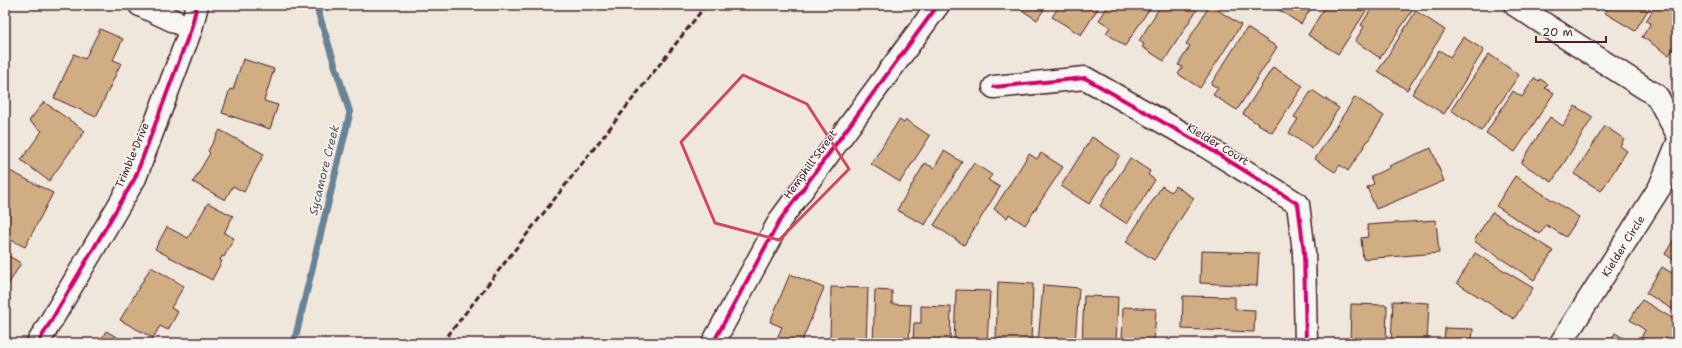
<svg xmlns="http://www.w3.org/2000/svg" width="1682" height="348" font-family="'Shantell Sans',sans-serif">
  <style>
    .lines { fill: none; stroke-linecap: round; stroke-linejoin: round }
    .stream { stroke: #678395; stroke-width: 7 }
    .building { fill: #d1ad83; stroke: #4a1f2b }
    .minor-casing { stroke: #4a1f2b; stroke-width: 25 }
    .tertiary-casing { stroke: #4a1f2b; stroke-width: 25 }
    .minor { stroke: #f6f6f2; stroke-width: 22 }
    .tertiary { stroke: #f6f6f2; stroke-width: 22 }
    .rail { stroke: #4a1f2b; stroke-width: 3; stroke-dasharray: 6 3; stroke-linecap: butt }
    .cycleway-casing { stroke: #f6f6f2; stroke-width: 6 }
    .cycleway { stroke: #d6006c; stroke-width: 4 }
    .marked { fill: none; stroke: #d1495b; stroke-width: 3; stroke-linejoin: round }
    .labels { text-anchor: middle; stroke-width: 3; stroke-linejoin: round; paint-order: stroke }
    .street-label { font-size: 11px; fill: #4a1f2b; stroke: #f6f6f2 }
    .water-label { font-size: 12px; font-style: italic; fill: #595160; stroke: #f6f6f2 }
  </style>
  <rect width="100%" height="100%" fill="#efe7dc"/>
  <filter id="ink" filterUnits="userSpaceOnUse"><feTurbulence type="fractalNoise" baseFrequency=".025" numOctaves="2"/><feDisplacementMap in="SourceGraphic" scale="8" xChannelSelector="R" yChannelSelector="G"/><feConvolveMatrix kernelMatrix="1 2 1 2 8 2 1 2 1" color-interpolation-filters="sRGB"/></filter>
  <g filter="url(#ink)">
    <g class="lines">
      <path class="stream" d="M294,343L350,113L316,5"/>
    </g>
    <g class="building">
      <path d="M1018,5H1047L1037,20L1017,7Z"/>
      <path d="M1060,5H1100L1081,35L1052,17Z"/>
      <path d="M1109,5H1152L1125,46L1106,33L1110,27L1099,20Z"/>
      <path d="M1161,5H1194L1198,8L1164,61L1142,47L1144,44L1139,41Z"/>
      <path d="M1210,5L1241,25L1200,88L1178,74L1183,67L1178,65L1190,46L1186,44Z"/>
      <path d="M1271,5H1313L1301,24Z"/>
      <path d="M1326,5H1370L1338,54L1308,35Z"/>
      <path d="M1374,5H1403L1412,11L1380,58L1355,41L1364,27L1361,25Z"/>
      <path d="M1587,5H1600L1596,11Z"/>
      <path d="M1610,5H1651L1635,31L1605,13Z"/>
      <path d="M1656,5H1677V43L1669,55L1642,37L1651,23L1646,21Z"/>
      <path d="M1416,11L1445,30L1407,90L1378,71Z"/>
      <path d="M1247,28L1277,47L1237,110L1213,95L1218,88L1211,84Z"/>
      <path d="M100,29L123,39L113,60L121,63L96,117L54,98L74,54L85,59Z"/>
      <path d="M1463,37L1484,50L1444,114L1412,94L1439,50L1450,57Z"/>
      <path d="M1489,54L1519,75L1481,131L1451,110Z"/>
      <path d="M243,59L274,69L264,101L278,105L270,129L222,113L230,89L233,90Z"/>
      <path d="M1273,67L1303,86L1272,133L1243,114Z"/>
      <path d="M1534,78L1539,81L1540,79L1548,84L1545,88L1554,93L1515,152L1486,133L1513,91L1522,97Z"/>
      <path d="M1312,90L1339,108L1312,149L1289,133L1298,119L1294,117Z"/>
      <path d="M1355,97L1384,116L1348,171L1340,165L1335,172L1315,159Z"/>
      <path d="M44,102L85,131L49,181L21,160L42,131L29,121Z"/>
      <path d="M1575,106L1593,117L1552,182L1521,163L1550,117L1563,126Z"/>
      <path d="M899,120L904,123L906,120L930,136L900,182L871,164Z"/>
      <path d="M1605,126L1624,139L1620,146L1627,151L1601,191L1574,174Z"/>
      <path d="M220,130L264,154L244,192L233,186L225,200L193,182L210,153L208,151Z"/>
      <path d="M1092,137L1120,155L1089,204L1061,186Z"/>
      <path d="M1431,148L1444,181L1376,209L1367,187L1374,184L1371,176L1390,168L1389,166Z"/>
      <path d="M944,151L962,162L925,225L897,210L925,163L934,168Z"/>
      <path d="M1041,153L1063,167L1025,225L1009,214L1007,218L994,209L1029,154L1037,159Z"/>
      <path d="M1130,158L1150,171L1148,175L1155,180L1127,224L1100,206Z"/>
      <path d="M974,163L992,175L988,180L1000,187L964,245L934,225Z"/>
      <path d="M8,170L53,193L25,247L5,237V176Z"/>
      <path d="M1515,176L1579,217L1566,237L1546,225L1540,234L1496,206Z"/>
      <path d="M1162,186L1171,192L1175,186L1194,198L1154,260L1126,242Z"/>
      <path d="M208,203L233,216L224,233L234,238L224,257L222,256L220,260L222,261L212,280L155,249L167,227L188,238Z"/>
      <path d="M1492,212L1553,251L1534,280L1474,241Z"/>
      <path d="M1436,220L1439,253L1363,259L1361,238L1368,237L1367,225Z"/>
      <path d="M1677,234V262L1665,254Z"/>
      <path d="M1201,251L1259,253L1257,286L1200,283Z"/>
      <path d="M1475,253L1533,288L1514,319L1457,283Z"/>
      <path d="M5,254L21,263L5,290Z"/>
      <path d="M151,267L184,286L171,308L178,312L168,330L160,326L153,338L120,320Z"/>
      <path d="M1662,267L1677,276V312L1646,293Z"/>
      <path d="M790,274L824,288L801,343H775L782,327L770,322Z"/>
      <path d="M998,282L1033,284L1031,343H1007V341L996,340Z"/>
      <path d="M1043,285L1079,288L1075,343H1038Z"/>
      <path d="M831,287L868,288L866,343H830Z"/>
      <path d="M875,290L892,291V304L911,305L909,343H873Z"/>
      <path d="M956,290L990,291L987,343H954Z"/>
      <path d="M1084,296L1118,297L1116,343H1082Z"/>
      <path d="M1183,296L1235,297V309L1255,310L1254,332L1182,329Z"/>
      <path d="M1642,300L1677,321V343H1645L1640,340L1645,330L1630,320Z"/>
      <path d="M1393,301L1429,303L1427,343H1391Z"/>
      <path d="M1351,304L1387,305L1386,343H1350Z"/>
      <path d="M921,306L951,307L950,343H913L914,323H921Z"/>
      <path d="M1123,307L1156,309L1154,343H1122Z"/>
      <path d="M1445,328L1473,329L1472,343H1437L1444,342Z"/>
      <path d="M106,331L127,343H99Z"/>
      <path d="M1615,333L1632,343H1606L1608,338L1611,340Z"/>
      <path d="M1199,341L1251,343H1199Z"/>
    </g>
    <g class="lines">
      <g class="minor-casing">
        <g id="minor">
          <path d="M140,5L191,29"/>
          <path d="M1515,5L1657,96L1677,133"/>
          <path d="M994,87L1085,78L1205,146L1298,204L1304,252L1306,343"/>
          <path d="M38,343L135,178L191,29L197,5"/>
          <path d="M1561,343L1660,187L1677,145"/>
        </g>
      </g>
      <g class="tertiary-casing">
        <path id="tertiary" d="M713,343L780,220L938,5"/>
      </g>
      <use href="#minor" class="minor"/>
      <use href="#tertiary" class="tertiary"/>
      <path class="rail" d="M442,343L706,5"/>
      <g class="cycleway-casing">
        <g id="cycleway">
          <path d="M994,87L1085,78L1205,146L1298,204L1304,252L1306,343"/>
          <path d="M38,343L135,178L191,29L197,5"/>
          <path d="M713,343L780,220L938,5"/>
        </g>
      </g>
      <use href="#cycleway" class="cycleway"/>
    </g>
  </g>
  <path class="marked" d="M743,75L807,104L849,169L779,240L715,223L681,142Z"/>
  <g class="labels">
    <g class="street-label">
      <text transform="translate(1218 144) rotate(31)" y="4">Kielder Court</text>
      <text transform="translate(132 155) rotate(-67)" y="4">Trimble Drive</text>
      <text transform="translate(810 164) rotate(-54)" y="4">Hemphill Street</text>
      <text transform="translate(1623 246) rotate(-58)" y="4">Kielder Circle</text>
    </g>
    <g class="water-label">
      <text transform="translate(324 170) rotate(-76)" y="4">Sycamore Creek</text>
    </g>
  </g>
  <rect width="1682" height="348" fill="none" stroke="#f6f6f2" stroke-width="20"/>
  <rect x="10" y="10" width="1662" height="328" fill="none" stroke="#4a1f2b" stroke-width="1.5" filter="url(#ink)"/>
  <path d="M1536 36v6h70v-6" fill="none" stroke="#4a1f2b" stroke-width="2"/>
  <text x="1542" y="36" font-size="12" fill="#4a1f2b" stroke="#f6f6f2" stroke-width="3" paint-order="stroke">20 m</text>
</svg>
